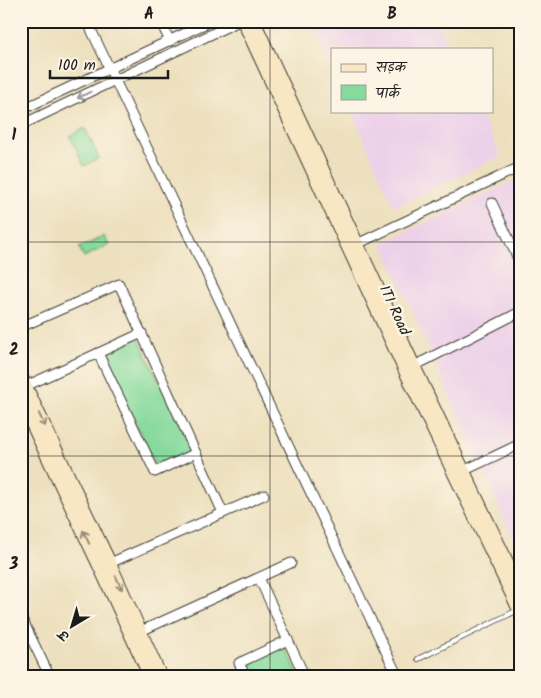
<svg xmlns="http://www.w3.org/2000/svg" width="541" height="698" font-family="Kalam,'Playpen Sans Deva',sans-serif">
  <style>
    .built { fill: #edd1e9 }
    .green { fill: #86da9d; stroke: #517b5c }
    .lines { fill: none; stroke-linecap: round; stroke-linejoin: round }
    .lane-casing { stroke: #3b3934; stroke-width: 6 }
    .street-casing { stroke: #3b3934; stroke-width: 11 }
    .secondary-casing { stroke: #3b3934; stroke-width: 14 }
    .lane { stroke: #fff; stroke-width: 4.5 }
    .street { stroke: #fff; stroke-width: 9 }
    .secondary { stroke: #f9e7c3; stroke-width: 12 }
    .oneway { stroke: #999 }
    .oneway2 { stroke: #968c78 }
    .grid { fill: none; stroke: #1c1c1c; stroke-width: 1; stroke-opacity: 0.55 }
    .labels { text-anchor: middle; stroke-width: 5; stroke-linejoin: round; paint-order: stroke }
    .street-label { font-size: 15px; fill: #1c1c1c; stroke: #fcf5e5 }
    .neatline { fill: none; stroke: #1c1c1c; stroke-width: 2 }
    .grid-label { font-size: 16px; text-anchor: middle; font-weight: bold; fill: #1c1c1c }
  </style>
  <rect width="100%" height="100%" fill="#fcf5e5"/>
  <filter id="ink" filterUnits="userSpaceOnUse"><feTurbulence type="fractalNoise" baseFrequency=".02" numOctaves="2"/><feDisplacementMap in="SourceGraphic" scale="10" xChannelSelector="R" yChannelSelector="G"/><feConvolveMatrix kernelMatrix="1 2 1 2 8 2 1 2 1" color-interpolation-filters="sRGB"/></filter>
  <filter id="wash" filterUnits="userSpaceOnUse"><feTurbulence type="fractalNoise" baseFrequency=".0096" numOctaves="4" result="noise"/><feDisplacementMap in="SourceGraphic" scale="20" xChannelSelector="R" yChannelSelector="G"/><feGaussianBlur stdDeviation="1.12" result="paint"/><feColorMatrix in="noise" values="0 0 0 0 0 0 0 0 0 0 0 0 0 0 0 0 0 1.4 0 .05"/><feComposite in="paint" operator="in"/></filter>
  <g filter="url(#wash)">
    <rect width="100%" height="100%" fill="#ede0be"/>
    <g class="built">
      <path d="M312,21H437L450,49H332V68Z"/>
      <path d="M351,111H480L501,156L394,207Z"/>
      <path d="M520,178V554L382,243Z"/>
    </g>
    <g class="green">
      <path d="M85,128L99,158L84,166L70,136Z"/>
      <path d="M104,236L109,245L84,257L79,248Z"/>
      <path d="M138,337L193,452L157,469L103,354Z"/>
      <path d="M284,645L300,677H251L245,664Z"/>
    </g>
  </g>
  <g filter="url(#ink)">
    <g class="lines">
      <g class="lane-casing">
        <path id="lane" d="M418,659L518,610"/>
      </g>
      <g class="street-casing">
        <g id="street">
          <path d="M87,21L398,677"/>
          <path d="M160,21L170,41"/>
          <path d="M21,110L211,21"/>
          <path d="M21,125L239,21"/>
          <path d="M492,203L520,263"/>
          <path d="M357,244L520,167"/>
          <path d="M21,327L119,284L223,513"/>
          <path d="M98,353L155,472L196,453"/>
          <path d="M414,366L520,312"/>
          <path d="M26,386L142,333"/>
          <path d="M459,473L520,444"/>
          <path d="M110,563L264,495"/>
          <path d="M259,578L305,677"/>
          <path d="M21,617L50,677"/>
          <path d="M141,631L291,563"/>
          <path d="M246,677L239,663L288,640"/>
        </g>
      </g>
      <g class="secondary-casing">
        <g id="secondary">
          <path d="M243,21L405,371L520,612"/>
          <path d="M254,21L414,366L520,589"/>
          <path d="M21,376L110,563L161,677"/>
          <path d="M21,401L101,570L150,677"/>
        </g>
      </g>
      <use href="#lane" class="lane"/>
      <use href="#street" class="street"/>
      <use href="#secondary" class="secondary"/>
    </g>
    <defs><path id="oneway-shaft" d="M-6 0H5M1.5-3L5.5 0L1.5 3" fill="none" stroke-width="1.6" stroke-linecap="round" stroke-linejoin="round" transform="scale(1.25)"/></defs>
    <use class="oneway" href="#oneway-shaft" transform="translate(84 95) rotate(154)"/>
    <g class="oneway2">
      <use href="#oneway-shaft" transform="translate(42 420) rotate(65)"/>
      <use href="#oneway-shaft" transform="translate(86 537) rotate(-115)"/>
      <use href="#oneway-shaft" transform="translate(119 583) rotate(65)"/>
    </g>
  </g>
  <path class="grid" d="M270,21V677M21,242H520M21,456H520"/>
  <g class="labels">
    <g class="street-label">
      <text transform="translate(395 310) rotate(65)" y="5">ITI Road</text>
    </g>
  </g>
  <rect width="541" height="698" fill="none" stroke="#fcf5e5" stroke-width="55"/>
  <rect x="331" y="48" width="162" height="65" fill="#fcf5e5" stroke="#a29e95"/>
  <rect x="341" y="64" width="25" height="8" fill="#f9e7c3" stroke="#a29e95"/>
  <text x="376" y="72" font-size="15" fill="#1c1c1c">सड़क</text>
  <rect x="341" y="85" width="25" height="15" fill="#86da9d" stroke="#a29e95"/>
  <text x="376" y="98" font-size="15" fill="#1c1c1c">पार्क</text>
  <g transform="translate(72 626) rotate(218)" stroke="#fcf5e5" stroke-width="4" paint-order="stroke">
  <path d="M0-4L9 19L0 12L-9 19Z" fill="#1c1c1c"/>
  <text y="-8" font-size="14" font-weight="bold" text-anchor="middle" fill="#1c1c1c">उ</text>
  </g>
  <path d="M50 70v8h118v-8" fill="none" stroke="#1c1c1c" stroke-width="2.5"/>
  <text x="58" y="70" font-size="15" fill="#1c1c1c" stroke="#fcf5e5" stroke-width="4" paint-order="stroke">100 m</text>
  <rect x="28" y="28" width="486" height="642" class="neatline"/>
  <g class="grid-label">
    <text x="149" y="19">A</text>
    <text x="392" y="19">B</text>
    <text x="14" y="140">1</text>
    <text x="14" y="355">2</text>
    <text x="14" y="569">3</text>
  </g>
</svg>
